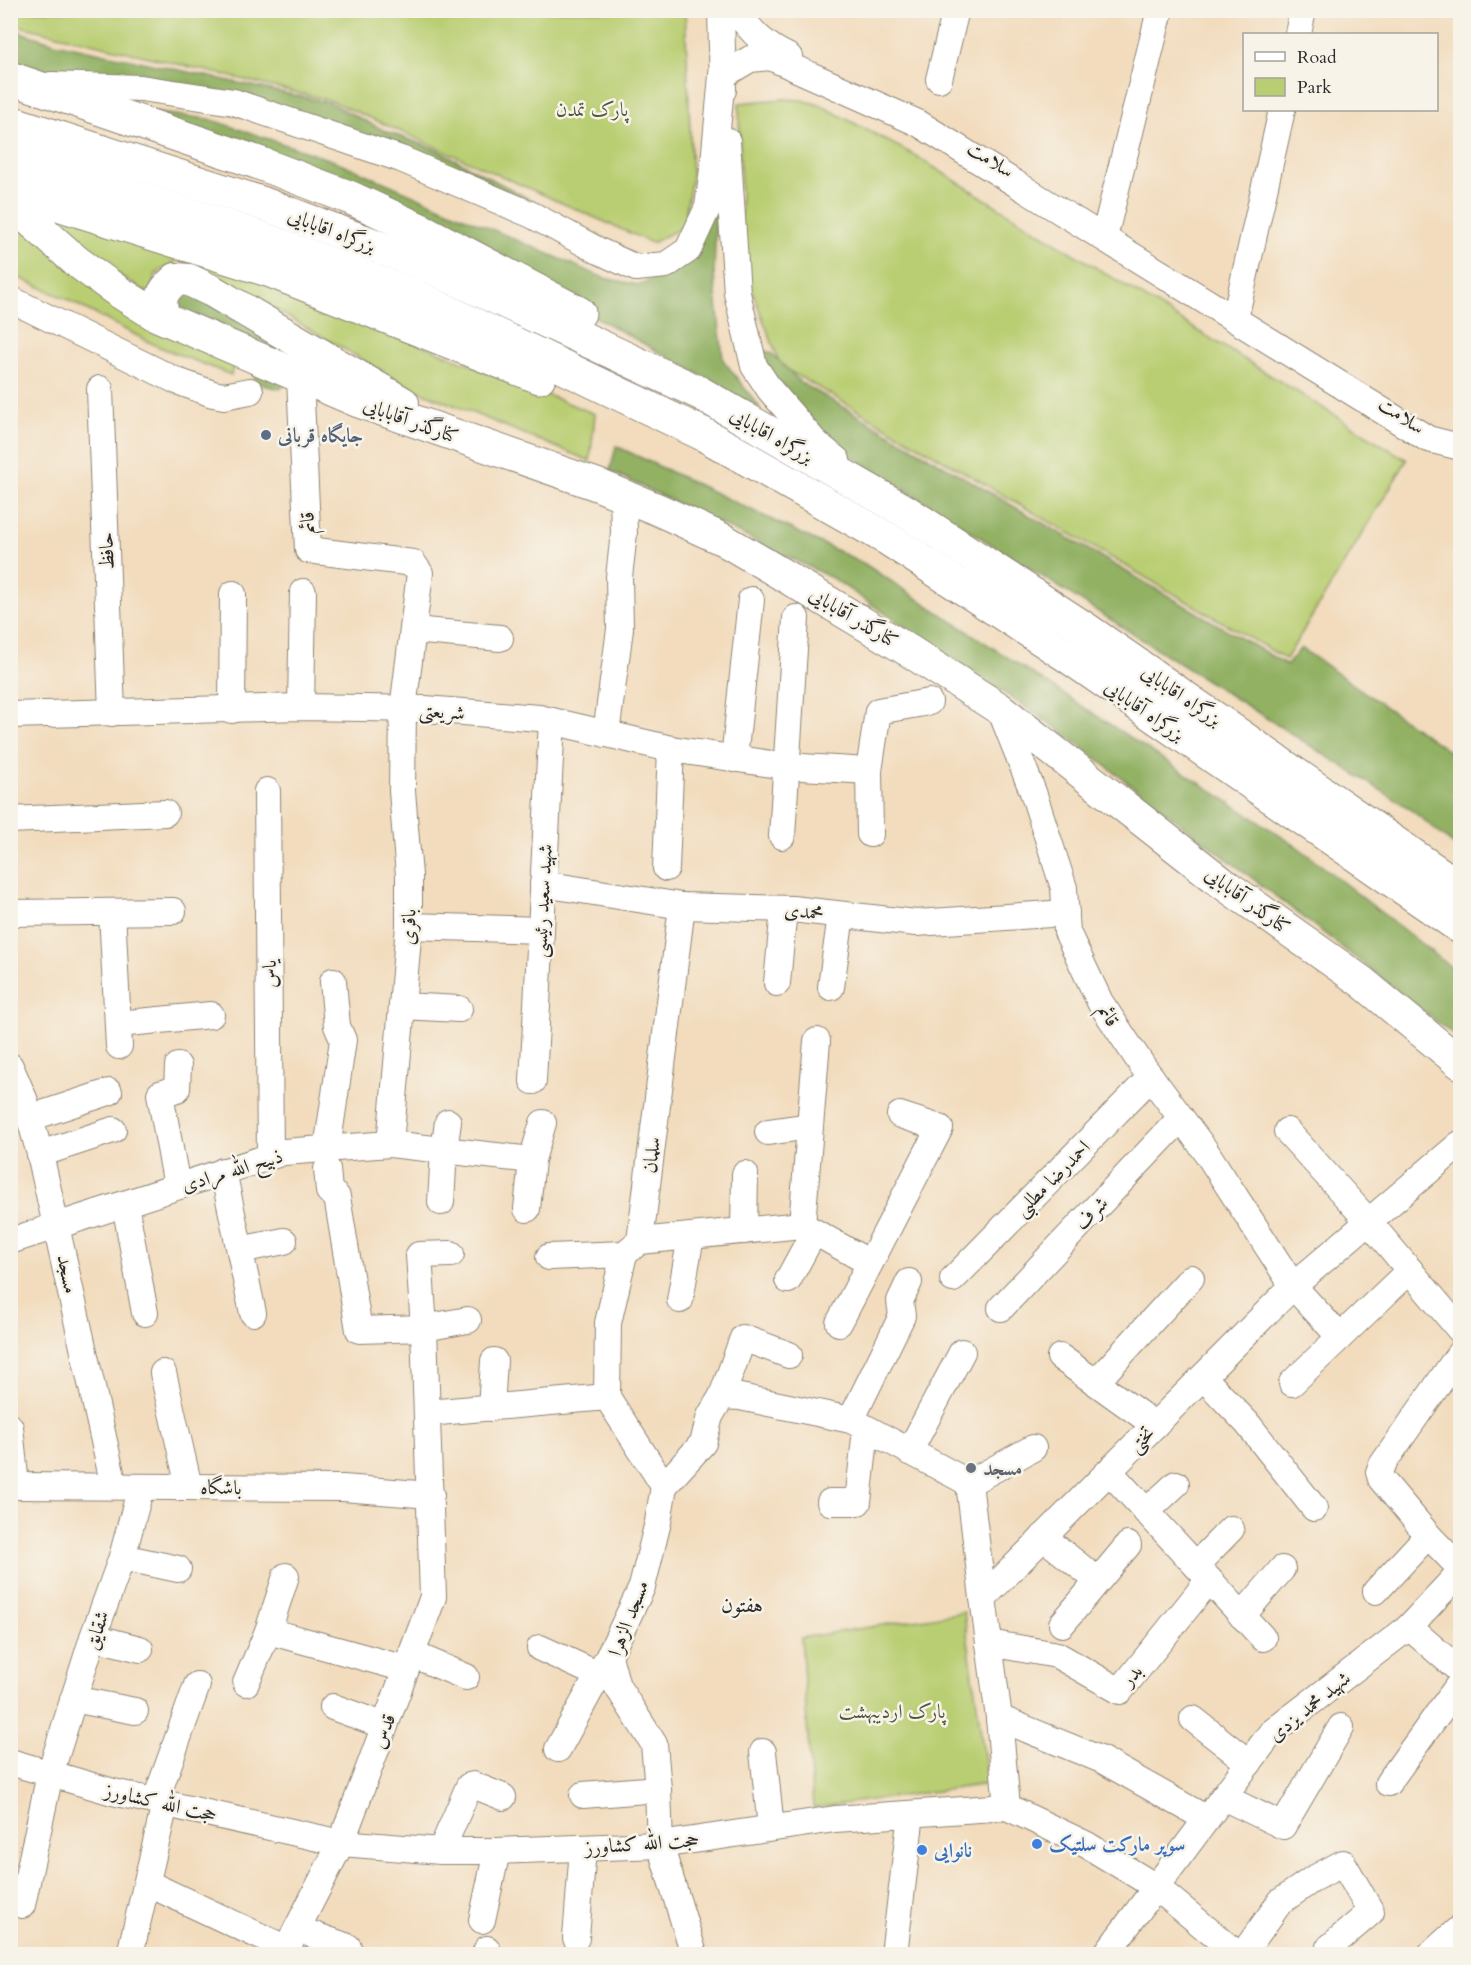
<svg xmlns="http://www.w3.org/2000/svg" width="1471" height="1965" font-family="Cardo,Amiri,serif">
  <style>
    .green { fill: #b9ce72; stroke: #727c4e; stroke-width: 1.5 }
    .forest { fill: #92b164; stroke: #5e6e48; stroke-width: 1.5 }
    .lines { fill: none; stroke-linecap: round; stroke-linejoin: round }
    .minor-casing { stroke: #8e8474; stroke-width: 28 }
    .major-casing { stroke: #8e8474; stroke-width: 34 }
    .highway-casing { stroke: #8e8474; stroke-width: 35 }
    .minor { stroke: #fff; stroke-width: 26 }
    .major { stroke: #fff; stroke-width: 32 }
    .highway { stroke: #fff; stroke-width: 33 }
    .service-dot { fill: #5c6f8a; stroke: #f7f3e8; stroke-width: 2 }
    .worship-dot { fill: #6b7280; stroke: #f7f3e8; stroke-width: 2 }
    .shop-dot { fill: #3f7fe0; stroke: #f7f3e8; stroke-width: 2 }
    .labels { text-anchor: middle; stroke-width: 5; stroke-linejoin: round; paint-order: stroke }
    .park-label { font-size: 20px; fill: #4e543d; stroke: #f7f3e8 }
    .street-label { font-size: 20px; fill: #2b2b2b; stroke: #f7f3e8 }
    .service-label { font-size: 20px; font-weight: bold; fill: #4e5e75; stroke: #f7f3e8; text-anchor: start }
    .worship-label { font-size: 20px; font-weight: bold; fill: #5b616d; stroke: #f7f3e8; text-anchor: start }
    .shop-label { font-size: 20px; font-weight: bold; fill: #366cbe; stroke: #f7f3e8; text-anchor: start }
    .neighbourhood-label { font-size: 21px; fill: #2b2b2b; stroke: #f7f3e8 }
  </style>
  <rect width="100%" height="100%" fill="#f7f3e8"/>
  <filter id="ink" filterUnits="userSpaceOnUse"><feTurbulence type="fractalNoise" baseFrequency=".0167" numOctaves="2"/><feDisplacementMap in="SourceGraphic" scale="12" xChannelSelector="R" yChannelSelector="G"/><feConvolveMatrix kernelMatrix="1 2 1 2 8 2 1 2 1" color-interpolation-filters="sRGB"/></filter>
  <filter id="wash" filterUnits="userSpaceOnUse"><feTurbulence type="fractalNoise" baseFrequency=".008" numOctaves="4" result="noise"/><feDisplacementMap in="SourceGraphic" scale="24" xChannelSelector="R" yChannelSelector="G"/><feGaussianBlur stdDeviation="1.35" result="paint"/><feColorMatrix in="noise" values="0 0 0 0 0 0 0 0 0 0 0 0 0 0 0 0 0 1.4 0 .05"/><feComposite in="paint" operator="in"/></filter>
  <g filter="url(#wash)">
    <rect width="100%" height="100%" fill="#f2dcbd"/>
    <g class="green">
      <path d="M10,11H685L692,177L683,227L652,243L332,101L11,24Z"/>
      <path d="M783,99L802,100L820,105L914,155L1407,460L1286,659L781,366L742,265L739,103Z"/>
      <path d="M39,208L188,252L595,414L590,461L412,388L255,298L179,259L156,274L149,294L111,270Z"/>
      <path d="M10,215L232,356L233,366L231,375L157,346L66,299L11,274Z"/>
      <path d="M964,1612L988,1784L813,1808L801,1638Z"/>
    </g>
    <g class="forest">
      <path d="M10,29L55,43L330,103L385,131L437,150L646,261L375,146L59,75L11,61Z"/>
      <path d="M122,109L209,119L340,163L604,278L638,285L677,269L717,189L714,274L723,360L760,408L518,274Z"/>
      <path d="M185,290L388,405L178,317L175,291Z"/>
      <path d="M757,349L771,353L800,382L1287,665L1301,648L1460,759V850L1409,808L834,445L774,376Z"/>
      <path d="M255,370L290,381L280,389L254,383Z"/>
      <path d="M616,446L863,563L1299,848L1460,974V1040L1325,934L1058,729L832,578L610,471Z"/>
    </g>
  </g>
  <g filter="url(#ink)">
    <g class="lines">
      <g class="minor-casing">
        <g id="minor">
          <path d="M721,10L723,90"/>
          <path d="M735,10C752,32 763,45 789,57"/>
          <path d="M1298,34L1303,10"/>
          <path d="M722,76L750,59L770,57L918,123L1428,439L1460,447"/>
          <path d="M939,79L956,10"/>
          <path d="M51,85L141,88L234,102L401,159L532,215L599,251L636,268L666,265L688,250L708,207L714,162L722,76"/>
          <path d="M727,141L737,293L754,366L770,390L815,442L837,460"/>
          <path d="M1106,230L1160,10"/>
          <path d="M10,299L177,381L213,394L224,396L250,391"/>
          <path d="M1237,310L1282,110"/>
          <path d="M300,378L308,550L413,563L420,573L403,709L402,791L409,876V926L390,1144"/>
          <path d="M100,389L112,713"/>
          <path d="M413,630L500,638"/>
          <path d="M301,707L303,592"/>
          <path d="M1000,709L1033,792L1064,888L1067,932L1100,1002L1142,1065L1205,1150L1293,1286L1340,1337"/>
          <path d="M232,710L233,594"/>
          <path d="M10,715L301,707L425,709L539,718L671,749L785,766L869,771"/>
          <path d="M606,734L620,629L619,577L624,533L623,495"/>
          <path d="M734,759L751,600"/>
          <path d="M267,791L270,1156"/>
          <path d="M10,820L165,813"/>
          <path d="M870,834L869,771L878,711L929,702"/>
          <path d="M782,836L796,618"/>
          <path d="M666,868L671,749"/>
          <path d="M543,884L682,906L792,909L916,923L1066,913"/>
          <path d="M112,912L119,1046"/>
          <path d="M10,913L173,911"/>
          <path d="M409,926L541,930"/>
          <path d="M777,983L784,909"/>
          <path d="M831,987L841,915"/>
          <path d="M402,1006L459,1009"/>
          <path d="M118,1024L211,1015"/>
          <path d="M10,1066L25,1101L40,1154L114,1486"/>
          <path d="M533,1081L552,721"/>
          <path d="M30,1118L109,1092"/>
          <path d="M1287,1131L1369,1222L1460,1330"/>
          <path d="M768,1132L810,1126"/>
          <path d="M327,1149L343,1040L337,1026L333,981"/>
          <path d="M40,1154L113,1130"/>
          <path d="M327,1169L329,1191L337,1197L359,1330L424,1328L468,1320"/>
          <path d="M223,1171L253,1313"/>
          <path d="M177,1186L160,1094L177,1089L178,1066"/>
          <path d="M441,1202L444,1150L448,1122"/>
          <path d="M125,1204L145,1313"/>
          <path d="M527,1209L532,1160L543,1123"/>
          <path d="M802,1225L817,1041"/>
          <path d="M744,1231L745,1174"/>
          <path d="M10,1241L284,1152L390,1144L532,1160"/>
          <path d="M640,1241L802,1225L870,1263"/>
          <path d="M240,1250L284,1241"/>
          <path d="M549,1257L624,1254"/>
          <path d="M953,1279L1151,1077"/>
          <path d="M788,1280L814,1232"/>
          <path d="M680,1300L691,1236"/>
          <path d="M1001,1308L1181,1118"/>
          <path d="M839,1323L940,1128L900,1115"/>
          <path d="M1460,1353L1382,1465L1379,1472L1381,1479L1428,1535L1460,1568"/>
          <path d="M1060,1357L1155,1425"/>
          <path d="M163,1373L189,1487"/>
          <path d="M1203,1377L1247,1423L1314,1508"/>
          <path d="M1096,1382L1191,1278"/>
          <path d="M1292,1383L1410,1270"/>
          <path d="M722,1396L743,1338L789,1355"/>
          <path d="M607,1397L664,1486L658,1522L642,1587L609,1656L617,1686L654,1744L658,1789L660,1845L694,1954"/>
          <path d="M607,1397L608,1323L624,1254L640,1241L682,906"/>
          <path d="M491,1408L494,1361"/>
          <path d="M428,1413L607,1397"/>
          <path d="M851,1420L902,1316L900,1301L909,1282"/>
          <path d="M10,1427L16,1486"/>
          <path d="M909,1452L962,1352"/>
          <path d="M1109,1471L1263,1638"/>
          <path d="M969,1483L1033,1448"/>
          <path d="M10,1486L343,1488L431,1495"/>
          <path d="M664,1486L703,1443L710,1416L722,1396L740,1397L851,1420L969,1483L983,1598"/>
          <path d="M830,1502H858L866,1429"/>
          <path d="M1146,1512L1176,1484"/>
          <path d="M1043,1537L1097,1580"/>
          <path d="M122,1557L178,1569"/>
          <path d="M1196,1565L1231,1529"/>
          <path d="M286,1576L268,1631L406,1669"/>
          <path d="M1376,1591L1428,1535"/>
          <path d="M1242,1616L1282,1569"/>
          <path d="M1062,1624L1128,1545"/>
          <path d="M1409,1627L1460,1671"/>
          <path d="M93,1637L140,1649"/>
          <path d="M989,1643L1057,1655L1120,1691L1209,1580"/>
          <path d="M540,1648L599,1675"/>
          <path d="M412,1654L466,1677"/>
          <path d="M246,1683L268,1631"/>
          <path d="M73,1699L135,1711"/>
          <path d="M333,1707L385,1726"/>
          <path d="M999,1718L1102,1760L1207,1819"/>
          <path d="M1193,1719L1249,1763"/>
          <path d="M558,1749L609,1656"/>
          <path d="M763,1752L771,1828"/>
          <path d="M10,1762L113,1792L341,1843L441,1851H497L660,1845L835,1819L1007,1807L1087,1845L1156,1887L1237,1954"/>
          <path d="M1388,1783L1460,1683"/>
          <path d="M583,1795L658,1789"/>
          <path d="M1223,1797L1283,1826L1341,1727"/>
          <path d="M155,1802L197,1685"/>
          <path d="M1007,1807L999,1718L983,1598L1293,1286L1460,1144"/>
          <path d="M441,1851L469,1786L473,1785L503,1797"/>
          <path d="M147,1883L287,1949"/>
          <path d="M22,1905L50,1774L93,1637L122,1557L141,1487"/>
          <path d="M482,1920L497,1851"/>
          <path d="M297,1929L348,1947"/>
          <path d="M576,1938L583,1848"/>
          <path d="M130,1954L165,1804"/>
          <path d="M284,1954L341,1843L433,1597L424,1328L419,1255L451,1254"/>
          <path d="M485,1954L487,1949"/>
          <path d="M894,1954L911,1814"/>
          <path d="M1106,1954L1271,1733L1409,1627L1460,1572"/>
          <path d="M1243,1954L1280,1902L1313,1879L1343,1863L1371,1912L1330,1947"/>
          <path d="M1431,1954L1460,1928"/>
        </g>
      </g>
      <g class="major-casing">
        <g id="major">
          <path d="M10,206L22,213L76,261L116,290L154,314L360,402L598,485L659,510L724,540L763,563L911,652L1000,709L1221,882L1362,982L1460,1063"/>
          <path d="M164,318C159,299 160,293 176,279L189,280L212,291L403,403"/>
        </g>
      </g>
      <g class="highway-casing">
        <g id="highway">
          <path d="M10,78L259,163L351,198L427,233L579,313"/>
          <path d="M10,122L261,203L424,264L700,393L905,511L1087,630L1460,888"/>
          <path d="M10,156L250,234L411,294L703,434L888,539L1069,657L1460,927"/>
          <path d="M10,189L268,270L539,377"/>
        </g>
      </g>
      <use href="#minor" class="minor"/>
      <use href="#major" class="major"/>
      <use href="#highway" class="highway"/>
    </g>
  </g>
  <circle class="service-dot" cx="266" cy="435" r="6"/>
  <circle class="worship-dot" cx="971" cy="1468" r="6"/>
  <g class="shop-dot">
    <circle cx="1037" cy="1844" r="6"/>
    <circle cx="922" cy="1850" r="6"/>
  </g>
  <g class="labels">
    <g class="park-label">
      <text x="592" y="116">پارک تمدن</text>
      <text x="892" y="1718">پارک اردیبهشت</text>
    </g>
    <g class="street-label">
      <text transform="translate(991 159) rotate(32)" y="7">سلامت</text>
      <text transform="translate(332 230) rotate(21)" y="7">بزرگراه اقابابایی</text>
      <text transform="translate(1402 415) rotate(34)" y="7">سلامت</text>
      <text transform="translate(411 420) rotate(20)" y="7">کنارگذر آقابابایی</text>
      <text transform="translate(772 435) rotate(30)" y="7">بزرگراه اقابابایی</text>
      <text transform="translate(307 523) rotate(-93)" y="7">قائم</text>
      <text transform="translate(106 551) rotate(-92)" y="7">حافظ</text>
      <text transform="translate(854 617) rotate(31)" y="7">کنارگذر آقابابایی</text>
      <text transform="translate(1182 695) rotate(35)" y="7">بزرگراه اقابابایی</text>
      <text transform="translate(1145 710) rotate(35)" y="7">بزرگراه آقابابایی</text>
      <text transform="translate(442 711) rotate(4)" y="7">شریعتی</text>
      <text transform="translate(1248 900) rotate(36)" y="7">کنارگذر آقابابایی</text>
      <text transform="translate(542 901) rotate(-87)" y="7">شهید سعید رئیسی</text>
      <text transform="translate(804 911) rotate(5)" y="7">محمدی</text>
      <text transform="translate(408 927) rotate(-88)" y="7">باقری</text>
      <text transform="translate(269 974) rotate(-91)" y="7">یاس</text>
      <text transform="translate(1109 1015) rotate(58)" y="7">قائم</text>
      <text transform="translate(651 1155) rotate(-83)" y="7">سلمان</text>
      <text transform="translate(232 1170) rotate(-17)" y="7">ذبیح الله مرادی</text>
      <text transform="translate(1052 1178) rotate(-45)" y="7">احمدرضا مطلبی</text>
      <text transform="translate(1091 1213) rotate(-47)" y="7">شرف</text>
      <text transform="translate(68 1274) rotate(78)" y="7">مسجد</text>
      <text transform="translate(1141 1439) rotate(-45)" y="7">تختی</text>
      <text transform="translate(221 1487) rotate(1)" y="7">باشگاه</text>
      <text transform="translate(628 1618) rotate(-69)" y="7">مسجد الزهرا</text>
      <text transform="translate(96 1630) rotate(-71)" y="7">شقایق</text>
      <text transform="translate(1131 1675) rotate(-49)" y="7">بدر</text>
      <text transform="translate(1309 1706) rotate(-39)" y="7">شهید محمد یزدی</text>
      <text transform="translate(383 1731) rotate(-69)" y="7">قدس</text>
      <text transform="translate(161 1802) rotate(13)" y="7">حجت الله کشاورز</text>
      <text transform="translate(642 1843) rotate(-4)" y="7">حجت الله کشاورز</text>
    </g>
    <g class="service-label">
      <text x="278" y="442">جایگاه قربانی</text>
    </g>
    <g class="worship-label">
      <text x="983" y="1475">مسجد</text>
    </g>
    <g class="shop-label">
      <text x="1049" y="1851">سوپر مارکت سلتیک</text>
      <text x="934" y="1857">نانوایی</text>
    </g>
    <g class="neighbourhood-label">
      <text x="742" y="1612">هفتون</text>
    </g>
  </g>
  <rect width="1471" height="1965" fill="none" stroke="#f7f3e8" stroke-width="36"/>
  <rect x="1243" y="33" width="195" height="78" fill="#f7f3e8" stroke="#a5a39c" stroke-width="1.5"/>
  <rect x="1255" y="52" width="30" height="9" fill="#ffffff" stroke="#a5a39c" stroke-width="1.5"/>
  <text x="1297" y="63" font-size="18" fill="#2b2b2b">Road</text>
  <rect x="1255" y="78" width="30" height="18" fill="#b9ce72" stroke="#a5a39c" stroke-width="1.5"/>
  <text x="1297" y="93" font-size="18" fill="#2b2b2b">Park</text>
</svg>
